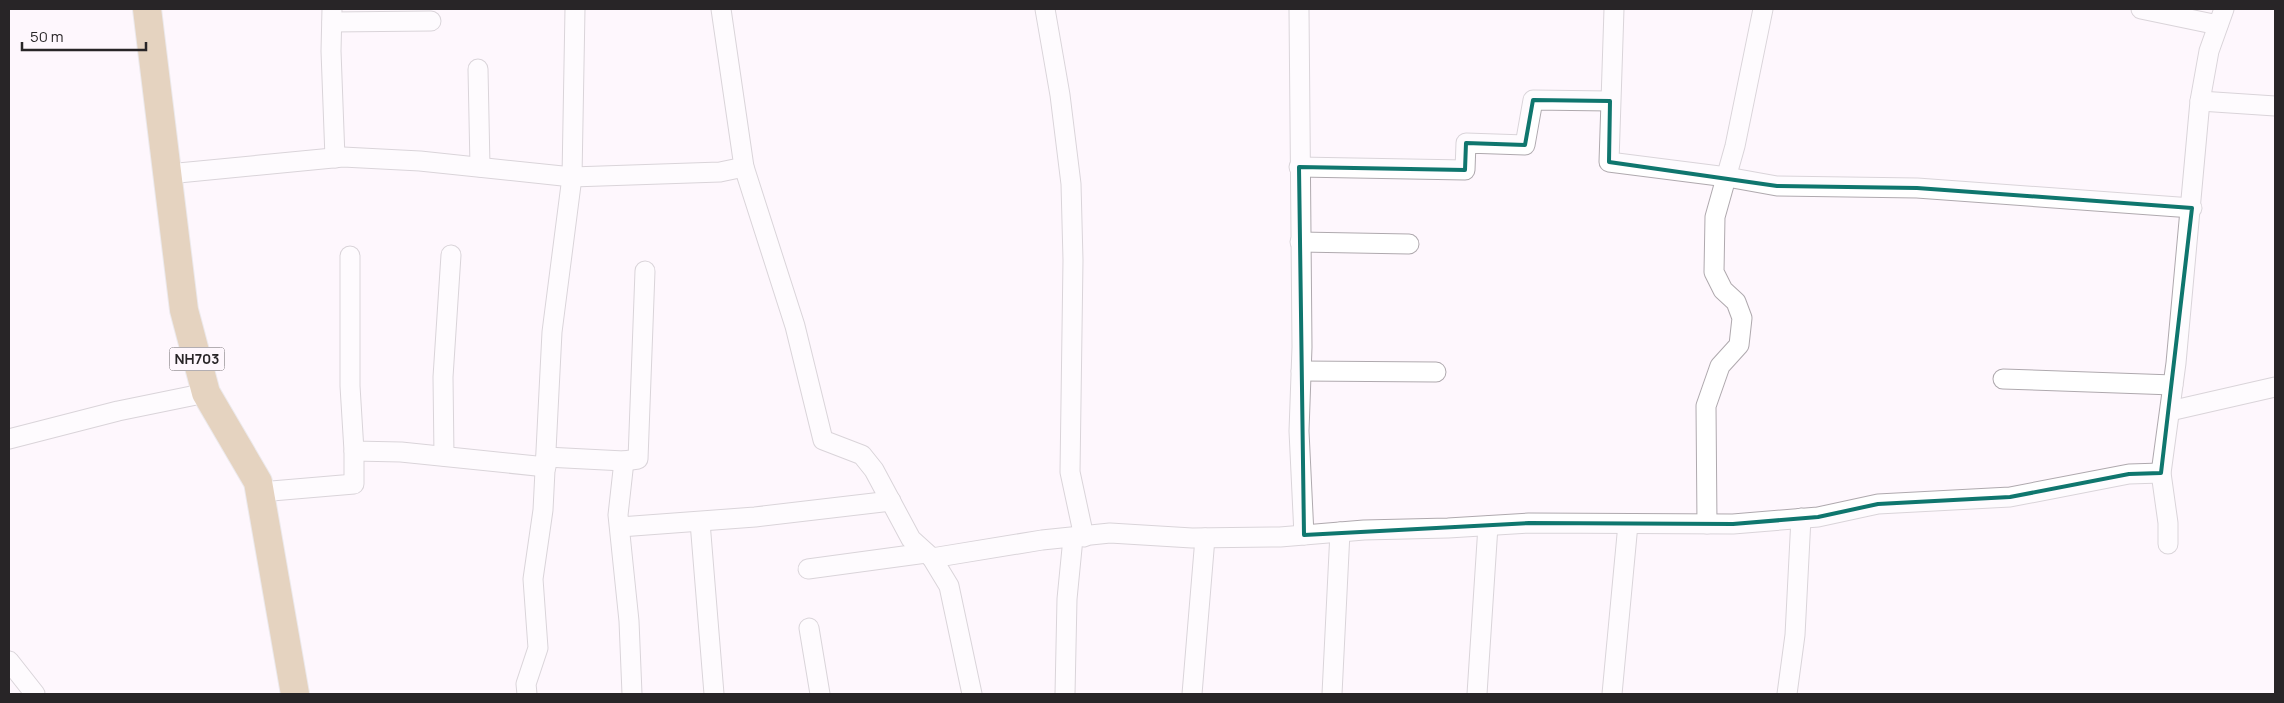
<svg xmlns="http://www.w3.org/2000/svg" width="2284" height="703" font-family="Manrope,sans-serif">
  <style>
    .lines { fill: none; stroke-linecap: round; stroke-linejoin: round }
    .minor-casing { stroke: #afa9ae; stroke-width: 21 }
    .trunk-casing { stroke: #d8d8d8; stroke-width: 30 }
    .minor { stroke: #fff; stroke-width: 19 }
    .trunk { stroke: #c8a676; stroke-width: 28 }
    .marked { fill: none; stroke: #0f766e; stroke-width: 4; stroke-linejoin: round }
    .labels { text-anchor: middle; stroke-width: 5; stroke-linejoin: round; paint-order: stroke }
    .shield { fill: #fef7fd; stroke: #686467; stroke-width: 1 }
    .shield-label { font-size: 14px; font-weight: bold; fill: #282527 }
  </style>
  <rect width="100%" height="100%" fill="#fef7fd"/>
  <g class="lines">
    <g class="minor-casing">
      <g id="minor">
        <path d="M332,9L331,51L335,158"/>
        <path d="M721,9L744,167L795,326L823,440L862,455L874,470L911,539L932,558L949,586L972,694"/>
        <path d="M1045,9L1060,95L1071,184L1073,260L1070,472L1084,537"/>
        <path d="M1299,9L1302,347L1299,431L1304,535"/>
        <path d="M1614,9L1609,162L1727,177L1777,186L1917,188L2192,208"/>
        <path d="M2141,9L2218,25"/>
        <path d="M332,22L431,21"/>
        <path d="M478,69L480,167"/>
        <path d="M2200,101L2275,106"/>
        <path d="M1299,167L1465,170L1466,143L1525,145L1533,100L1610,101"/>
        <path d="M168,174L343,157L420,161L572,177L720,172L744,167"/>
        <path d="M1300,242L1409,244"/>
        <path d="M350,256V386L354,451L401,452L546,467"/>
        <path d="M1301,371L1436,372"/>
        <path d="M2003,379L2173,385"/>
        <path d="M2170,411L2275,387"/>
        <path d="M9,439L118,411L206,393"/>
        <path d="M444,456L443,377L451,255"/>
        <path d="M546,457L624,461L618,515L629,621L632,694"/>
        <path d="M624,461L638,459L645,271"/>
        <path d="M260,492L354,484V451"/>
        <path d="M700,522L714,694"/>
        <path d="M1707,524L1706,406L1720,366L1739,345L1742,318L1736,302L1723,290L1714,272L1715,217L1735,146L1763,9"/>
        <path d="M620,527L755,517L891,501"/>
        <path d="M2168,544V523L2161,473L2176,363L2200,101L2209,51L2224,9"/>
        <path d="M932,558L1042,540L1110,533L1192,538L1280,537L1364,530L1448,528L1529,523L1733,524L1818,517L1878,504L2010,497L2129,474L2161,473"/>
        <path d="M808,569L926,553"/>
        <path d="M809,628L820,694"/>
        <path d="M9,661L35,694"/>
        <path d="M527,694L526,684L538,648L533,579L543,510L552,332L572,177L575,9"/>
        <path d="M1065,694L1067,599L1073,538"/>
        <path d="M1192,694L1205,538"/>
        <path d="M1332,694L1340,532"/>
        <path d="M1477,694L1488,526"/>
        <path d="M1612,694L1628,524"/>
        <path d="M1787,694L1795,635L1801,518"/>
      </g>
    </g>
    <g class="trunk-casing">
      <path id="trunk" d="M147,9L184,310L206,393L258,482L295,694"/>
    </g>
    <use href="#minor" class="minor"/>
    <use href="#trunk" class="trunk"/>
  </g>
  <path d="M0 0H2284V703H0ZM1533,100L1610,101L1609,162L1777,186L1917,188L2192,208L2161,473L2129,474L2010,497L1878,504L1818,517L1733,524L1529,523L1304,535L1299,167L1465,170L1466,143L1525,145Z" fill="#fef7fd" fill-opacity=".55" fill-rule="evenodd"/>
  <path class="marked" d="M1533,100L1610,101L1609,162L1777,186L1917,188L2192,208L2161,473L2129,474L2010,497L1878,504L1818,517L1733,524L1529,523L1304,535L1299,167L1465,170L1466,143L1525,145Z"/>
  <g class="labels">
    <rect class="shield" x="169.5" y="347.5" width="55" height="23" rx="4"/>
    <g class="shield-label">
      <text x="197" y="364">NH703</text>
    </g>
  </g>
  <rect width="2284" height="703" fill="none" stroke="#282527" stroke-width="20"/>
  <path d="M22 42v8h124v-8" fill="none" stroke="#282527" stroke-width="2.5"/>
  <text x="30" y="42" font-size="15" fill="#282527" stroke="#fef7fd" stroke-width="4" paint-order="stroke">50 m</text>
</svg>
